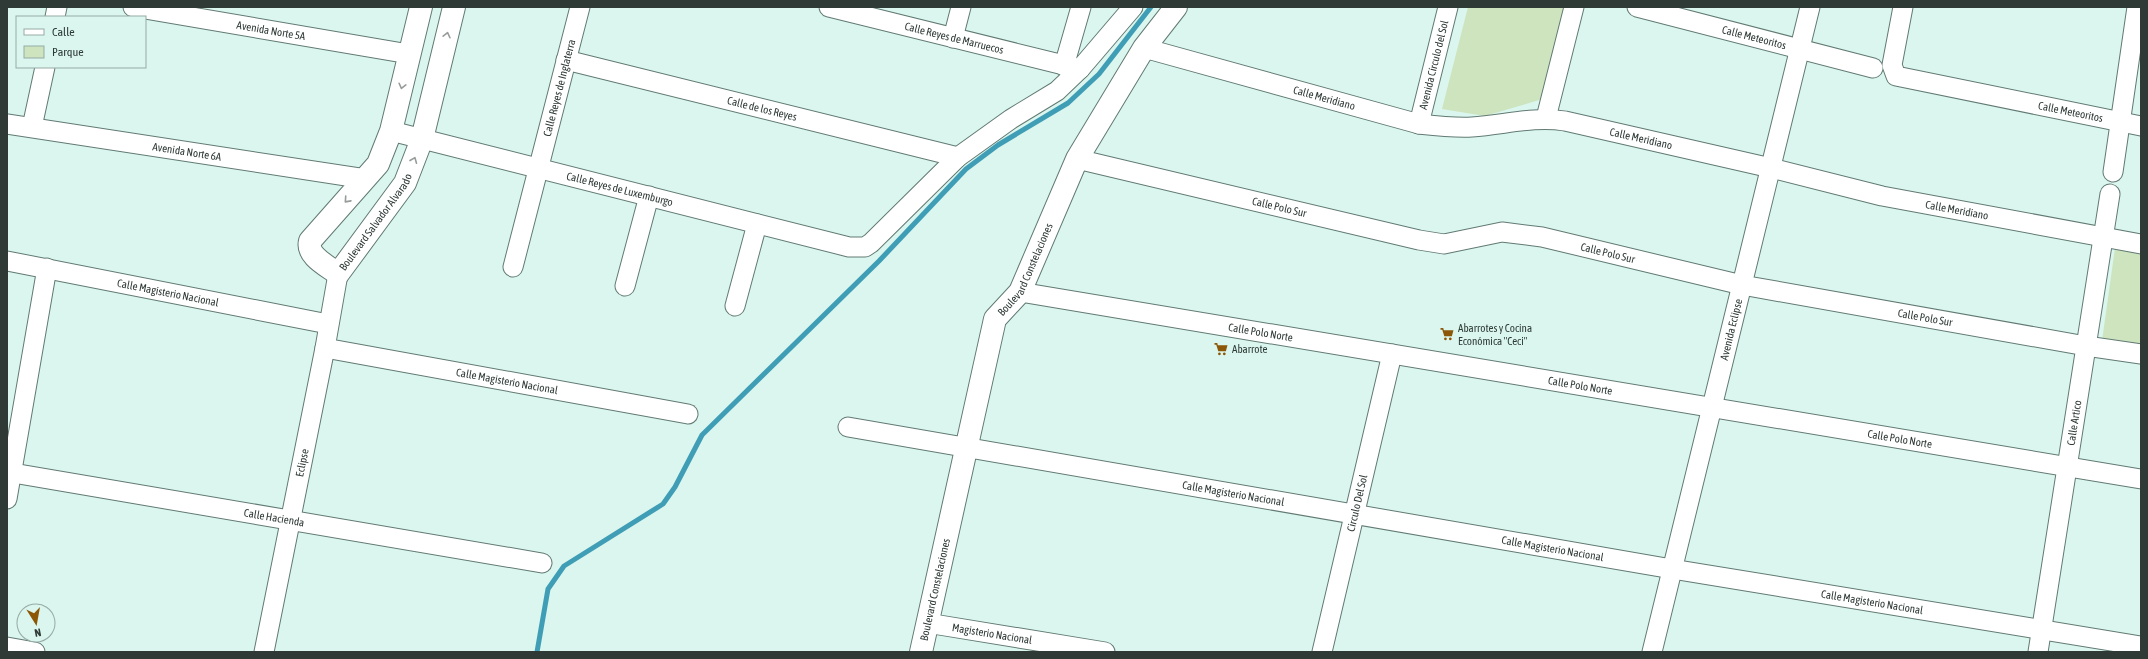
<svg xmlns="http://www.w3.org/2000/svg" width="2148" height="659" font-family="'Asap Condensed',sans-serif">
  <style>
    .green { fill: #cde4be }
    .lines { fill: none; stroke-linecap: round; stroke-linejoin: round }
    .stream { stroke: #3f9eb6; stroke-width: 5 }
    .minor-casing { stroke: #617a73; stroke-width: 21 }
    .tertiary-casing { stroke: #617a73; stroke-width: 24 }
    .minor { stroke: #fff; stroke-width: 19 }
    .tertiary { stroke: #fff; stroke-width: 22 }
    .oneway { stroke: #979c9b }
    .labels { text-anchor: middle; stroke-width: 3.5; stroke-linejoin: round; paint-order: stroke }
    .street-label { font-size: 11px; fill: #2f3a37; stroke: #daf6ee }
    .poi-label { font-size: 11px; fill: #2f3a37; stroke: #daf6ee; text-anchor: start }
  </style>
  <rect width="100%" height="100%" fill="#daf6ee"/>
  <g class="green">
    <path d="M1468,7H1568L1546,98L1485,116L1442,109Z"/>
    <path d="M2115,248L2141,251V347L2102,341Z"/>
  </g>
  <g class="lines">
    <path class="stream" d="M537,652L548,589L564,566L663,504L675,487L702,435L879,261L966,169L998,145L1068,103L1099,74L1151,7"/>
    <g class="minor-casing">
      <g id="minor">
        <path id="s1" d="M133,7L409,54"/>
        <path id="s2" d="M829,7L1080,69"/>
        <path id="s3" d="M1637,7L1873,68"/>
        <path id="s4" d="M1903,7L1892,65L1896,76L2141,126"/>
        <path d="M55,17L57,7"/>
        <path d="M953,38L961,7"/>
        <path id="s5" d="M1144,48L1419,124C1437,126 1454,128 1472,127C1504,125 1533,116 1565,121L1771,168L1882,196L2141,244"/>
        <path id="s6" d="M566,60L958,157"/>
        <path d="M1064,66L1081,7"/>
        <path d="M1546,118L1574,7"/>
        <path id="s7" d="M7,124L366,179"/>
        <path id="s8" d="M1419,124L1448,7"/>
        <path d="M32,127L45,67"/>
        <path id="s9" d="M391,131L849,247H865L871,243L958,157L1011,119L1057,91L1080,69L1133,7"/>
        <path id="s10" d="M1077,159L1419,240L1444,244L1502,232L1542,237L1742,285L2086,346L2141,354"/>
        <path d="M2113,172L2137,7"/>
        <path id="s11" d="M7,261L328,324"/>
        <path id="s12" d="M513,267L580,7"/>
        <path d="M625,286L649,196"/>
        <path id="s13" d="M1020,292L2141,479"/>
        <path d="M735,306L757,224"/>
        <path id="s14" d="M325,348L688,414"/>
        <path id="s15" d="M848,427L1672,569L2141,646"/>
        <path id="s16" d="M7,472L542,563"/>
        <path d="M7,499L47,268"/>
        <path id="s17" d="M927,623L1105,652"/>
        <path d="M7,647L35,652"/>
        <path id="s18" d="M264,652L325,348L338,274"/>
        <path id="s19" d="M1322,652L1392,354"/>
        <path id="s20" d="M1652,652L1810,7"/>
        <path id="s21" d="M2038,652L2110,194"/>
      </g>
    </g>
    <g class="tertiary-casing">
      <g id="tertiary">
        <path id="s22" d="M421,7L391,131L378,164L310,241C306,256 328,266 338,274L405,183L422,139L454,7"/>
        <path id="s23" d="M921,652L995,319L1020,292L1077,159L1144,48L1176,7"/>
      </g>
    </g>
    <use href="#minor" class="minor"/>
    <use href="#tertiary" class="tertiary"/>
  </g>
  <defs><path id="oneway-chevron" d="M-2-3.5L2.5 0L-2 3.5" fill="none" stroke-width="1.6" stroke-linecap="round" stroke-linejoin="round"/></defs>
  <g class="oneway">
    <use href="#oneway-chevron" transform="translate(447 35) rotate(-77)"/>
    <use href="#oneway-chevron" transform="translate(402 86) rotate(104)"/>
    <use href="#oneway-chevron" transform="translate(414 160) rotate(-68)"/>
    <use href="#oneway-chevron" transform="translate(347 200) rotate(132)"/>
  </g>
  <defs>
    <g id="supermarket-bare" transform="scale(1.08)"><path d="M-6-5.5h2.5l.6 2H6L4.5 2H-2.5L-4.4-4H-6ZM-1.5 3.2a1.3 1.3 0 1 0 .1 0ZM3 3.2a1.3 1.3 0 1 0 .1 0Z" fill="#8c5807" stroke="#daf6ee" stroke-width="2.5" paint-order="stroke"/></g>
  </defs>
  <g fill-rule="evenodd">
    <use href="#supermarket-bare" x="1447" y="334"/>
    <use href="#supermarket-bare" x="1221" y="349"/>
  </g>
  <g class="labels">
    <g class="street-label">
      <text dy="4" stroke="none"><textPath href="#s1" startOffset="140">Avenida Norte 5A</textPath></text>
      <text dy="4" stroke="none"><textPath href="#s3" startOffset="121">Calle Meteoritos</textPath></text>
      <text dy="4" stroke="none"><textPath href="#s2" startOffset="129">Calle Reyes de Marruecos</textPath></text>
      <text dy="4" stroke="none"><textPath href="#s8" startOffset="61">Avenida Círculo del Sol</textPath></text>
      <text dy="4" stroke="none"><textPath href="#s12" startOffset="185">Calle Reyes de Inglaterra</textPath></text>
      <text dy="4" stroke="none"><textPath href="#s5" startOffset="187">Calle Meridiano</textPath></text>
      <text dy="4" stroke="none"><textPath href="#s6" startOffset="202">Calle de los Reyes</textPath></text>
      <text dy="4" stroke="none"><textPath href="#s4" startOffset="249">Calle Meteoritos</textPath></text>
      <text dy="4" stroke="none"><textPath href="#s5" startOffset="510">Calle Meridiano</textPath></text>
      <text dy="4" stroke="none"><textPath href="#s7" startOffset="182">Avenida Norte 6A</textPath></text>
      <text dy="4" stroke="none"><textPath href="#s9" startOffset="236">Calle Reyes de Luxemburgo</textPath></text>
      <text dy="4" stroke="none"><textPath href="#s10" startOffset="208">Calle Polo Sur</textPath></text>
      <text dy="4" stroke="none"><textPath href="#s5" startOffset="834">Calle Meridiano</textPath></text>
      <text dy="4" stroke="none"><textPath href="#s22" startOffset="376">Boulevard Salvador Alvarado</textPath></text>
      <text dy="4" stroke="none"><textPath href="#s10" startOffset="544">Calle Polo Sur</textPath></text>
      <text dy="4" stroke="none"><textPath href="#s23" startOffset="400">Boulevard Constelaciones</textPath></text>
      <text dy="4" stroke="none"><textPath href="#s11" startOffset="164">Calle Magisterio Nacional</textPath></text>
      <text dy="4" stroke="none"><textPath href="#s10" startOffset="868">Calle Polo Sur</textPath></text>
      <text dy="4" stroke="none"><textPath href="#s20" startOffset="332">Avenida Eclipse</textPath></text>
      <text dy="4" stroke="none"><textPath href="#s13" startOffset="244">Calle Polo Norte</textPath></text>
      <text dy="4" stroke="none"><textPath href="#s14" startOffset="185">Calle Magisterio Nacional</textPath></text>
      <text dy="4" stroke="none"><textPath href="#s13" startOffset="568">Calle Polo Norte</textPath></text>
      <text dy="4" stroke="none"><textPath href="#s21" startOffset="232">Calle Artico</textPath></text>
      <text dy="4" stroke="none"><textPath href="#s13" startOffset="892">Calle Polo Norte</textPath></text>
      <text dy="4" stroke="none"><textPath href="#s18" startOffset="193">Eclipse</textPath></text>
      <text dy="4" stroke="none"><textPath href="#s15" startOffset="391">Calle Magisterio Nacional</textPath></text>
      <text dy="4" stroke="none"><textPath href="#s19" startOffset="153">Circulo Del Sol</textPath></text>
      <text dy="4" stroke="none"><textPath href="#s16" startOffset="271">Calle Hacienda</textPath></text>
      <text dy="4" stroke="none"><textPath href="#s15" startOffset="715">Calle Magisterio Nacional</textPath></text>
      <text dy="4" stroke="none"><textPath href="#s23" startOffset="64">Boulevard Constelaciones</textPath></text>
      <text dy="4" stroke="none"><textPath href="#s15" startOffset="1039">Calle Magisterio Nacional</textPath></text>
      <text dy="4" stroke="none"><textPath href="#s17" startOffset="66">Magisterio Nacional</textPath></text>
    </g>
    <g class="poi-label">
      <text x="1458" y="332">Abarrotes y Cocina<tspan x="1458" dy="13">Económica ''Ceci''</tspan></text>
      <text x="1232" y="353">Abarrote</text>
    </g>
  </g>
  <rect width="2148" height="659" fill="none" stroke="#2f3a37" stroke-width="16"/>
  <rect x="16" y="16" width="130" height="52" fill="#daf6ee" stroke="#96aba5"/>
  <rect x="24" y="29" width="20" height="6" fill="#ffffff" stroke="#96aba5"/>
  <text x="52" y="36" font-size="12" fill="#2f3a37">Calle</text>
  <rect x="24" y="46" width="20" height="12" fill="#cde4be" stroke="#96aba5"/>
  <text x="52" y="56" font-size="12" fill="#2f3a37">Parque</text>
  <g transform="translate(36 623) rotate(169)"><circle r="19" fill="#daf6ee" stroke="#96aba5"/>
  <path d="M0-3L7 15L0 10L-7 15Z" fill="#8c5807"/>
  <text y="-6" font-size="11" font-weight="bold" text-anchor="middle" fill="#2f3a37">N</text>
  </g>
</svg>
